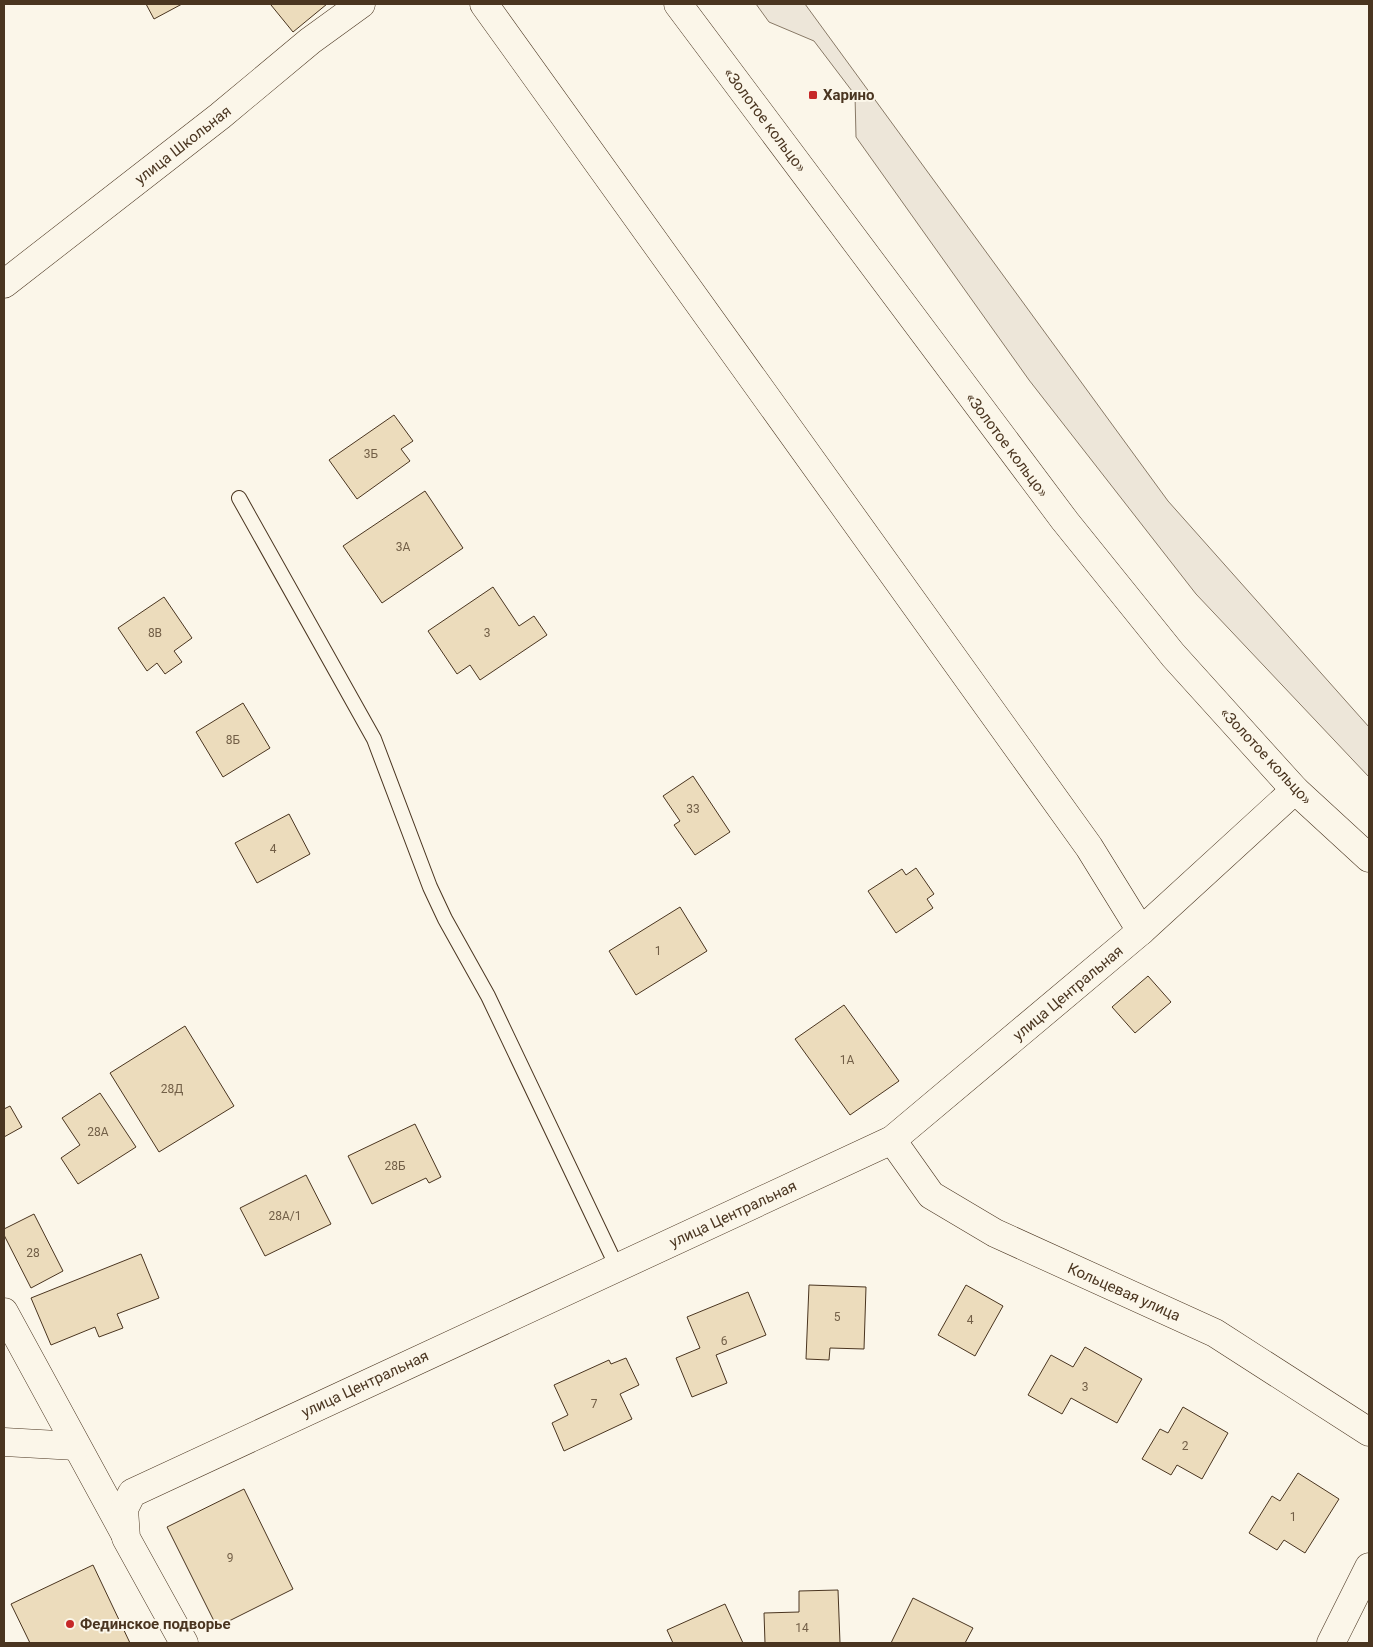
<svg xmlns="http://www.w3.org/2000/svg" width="1373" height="1647" font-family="Roboto,sans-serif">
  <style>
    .green { fill: #ede6d9; stroke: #887966 }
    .building { fill: #ecdcbc; stroke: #4a3520 }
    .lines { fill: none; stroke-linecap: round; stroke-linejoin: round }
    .service-casing { stroke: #4a3520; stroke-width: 16 }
    .minor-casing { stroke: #4a3520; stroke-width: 29 }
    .trunk-casing { stroke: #4a3520; stroke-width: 29 }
    .service { stroke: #fbf6e9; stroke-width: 14 }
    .minor { stroke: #fbf6e9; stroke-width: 28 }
    .trunk { stroke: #fbf6e9; stroke-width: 28 }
    .poi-dot { fill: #c62828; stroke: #fbf6e9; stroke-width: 2 }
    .labels { text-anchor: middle; stroke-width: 4; stroke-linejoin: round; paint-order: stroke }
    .number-label { font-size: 12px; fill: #725f47 }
    .poi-label { font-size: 15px; font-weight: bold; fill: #4a3520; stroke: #fbf6e9; text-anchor: start }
    .street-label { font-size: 15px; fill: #4a3520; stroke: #fbf6e9 }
  </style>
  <rect width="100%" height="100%" fill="#fbf6e9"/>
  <path class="green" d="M756,4H805L1168,501L1369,727V777L1196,594L1029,380L856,137L855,95L814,41L769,22Z"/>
  <g class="building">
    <path d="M146,4H182L154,19Z"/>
    <path d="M273,4H327L293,32L271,5Z"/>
    <path d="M394,415L413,441L401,449L410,461L357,499L329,460Z"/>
    <path d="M425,491L463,548L382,603L343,546Z"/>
    <path d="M493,587L519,626L534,616L547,635L480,680L470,665L457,674L428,631Z"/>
    <path d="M164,597L192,638L174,651L182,662L165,674L157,663L147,671L118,628Z"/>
    <path d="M243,703L270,748L223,777L196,732Z"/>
    <path d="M693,776L730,832L695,855L674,825L680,821L663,796Z"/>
    <path d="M289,814L310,854L257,883L235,843Z"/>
    <path d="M916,868L934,894L927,899L933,908L896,933L868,891L902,869L906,875Z"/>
    <path d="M680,907L707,951L636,995L609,951Z"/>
    <path d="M1148,976L1171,1002L1135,1033L1112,1007Z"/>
    <path d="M844,1005L899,1081L850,1115L795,1039Z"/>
    <path d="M185,1026L234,1106L159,1152L110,1073Z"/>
    <path d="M100,1093L136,1147L78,1184L61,1158L80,1145L62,1118Z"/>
    <path d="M10,1106L22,1127L4,1137V1109Z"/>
    <path d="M415,1124L441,1177L429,1183L426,1178L372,1204L348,1156Z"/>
    <path d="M306,1175L331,1224L265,1256L240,1208Z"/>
    <path d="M34,1214L63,1271L31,1288L4,1235V1229Z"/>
    <path d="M141,1254L159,1298L117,1314L123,1328L99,1337L95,1327L51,1345L31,1298Z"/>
    <path d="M809,1285L866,1287L864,1349L830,1348L829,1360L806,1359Z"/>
    <path d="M966,1285L1003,1306L975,1356L938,1335Z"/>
    <path d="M748,1292L766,1335L716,1355L727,1383L692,1397L676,1358L700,1348L687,1317Z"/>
    <path d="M1085,1347L1142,1379L1117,1423L1071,1398L1062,1414L1028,1395L1051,1355L1073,1367Z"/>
    <path d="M626,1358L639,1385L620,1394L632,1419L564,1451L552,1423L568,1415L554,1385L609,1360L611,1364Z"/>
    <path d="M1183,1407L1228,1433L1202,1479L1177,1465L1171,1475L1142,1459L1160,1429L1168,1433Z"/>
    <path d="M1298,1473L1339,1499L1305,1553L1284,1540L1277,1550L1249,1533L1272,1496L1280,1501Z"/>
    <path d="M244,1489L293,1589L217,1627L167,1527Z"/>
    <path d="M93,1565L130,1643H30L11,1604Z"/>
    <path d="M838,1590L840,1643H765L764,1613L799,1612V1591Z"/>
    <path d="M913,1598L973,1628L965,1643H891Z"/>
    <path d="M725,1604L743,1643H673L667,1630Z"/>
  </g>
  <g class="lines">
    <g class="service-casing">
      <path id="service" d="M239,498L374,739L430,887L445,919L488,996L617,1267"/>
    </g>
    <g class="minor-casing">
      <g id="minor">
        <path d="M484,4L1089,847L1141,931"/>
        <path d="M4,284L220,116L310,41L361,4"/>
        <path d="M892,1140L931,1195L995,1233L1215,1333L1369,1432"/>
        <path d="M4,1312L125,1534"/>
        <path d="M4,1442L76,1446"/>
        <path d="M184,1643L126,1538L124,1509L132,1493L892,1140L1141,931L1295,790"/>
        <path d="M1331,1643L1369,1567"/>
      </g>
    </g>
    <g class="trunk-casing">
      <path id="trunk" d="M678,4L1065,521L1173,655L1295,790L1369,858"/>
    </g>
    <use href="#service" class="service"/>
    <use href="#minor" class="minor"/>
    <use href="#trunk" class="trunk"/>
  </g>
  <g class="poi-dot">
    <rect x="808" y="90" width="10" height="10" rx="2.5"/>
    <circle cx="70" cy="1624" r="5"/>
  </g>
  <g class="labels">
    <g class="number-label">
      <text x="371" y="458">3Б</text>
      <text x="403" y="551">3А</text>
      <text x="155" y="637">8В</text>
      <text x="487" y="637">3</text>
      <text x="233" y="744">8Б</text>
      <text x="693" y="813">33</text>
      <text x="273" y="853">4</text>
      <text x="658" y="955">1</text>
      <text x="847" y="1064">1А</text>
      <text x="172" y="1093">28Д</text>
      <text x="98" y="1136">28А</text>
      <text x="395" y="1170">28Б</text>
      <text x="285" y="1220">28А/1</text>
      <text x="33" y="1257">28</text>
      <text x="837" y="1321">5</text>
      <text x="970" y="1324">4</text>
      <text x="724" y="1345">6</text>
      <text x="1085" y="1391">3</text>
      <text x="594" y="1408">7</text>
      <text x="1185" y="1450">2</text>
      <text x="1293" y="1521">1</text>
      <text x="230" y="1562">9</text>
      <text x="802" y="1632">14</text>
    </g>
    <g class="poi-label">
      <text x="823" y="100">Харино</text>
      <text x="80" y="1629">Фединское подворье</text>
    </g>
    <g class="street-label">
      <text transform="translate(765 120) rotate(53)" y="5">«Золотое кольцо»</text>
      <text transform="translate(183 145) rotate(-38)" y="5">улица Школьная</text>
      <text transform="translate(1007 445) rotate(53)" y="5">«Золотое кольцо»</text>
      <text transform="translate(1266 756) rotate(47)" y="5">«Золотое кольцо»</text>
      <text transform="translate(1068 993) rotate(-40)" y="5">улица Центральная</text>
      <text transform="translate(733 1214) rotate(-25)" y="5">улица Центральная</text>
      <text transform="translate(1124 1292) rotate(24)" y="5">Кольцевая улица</text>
      <text transform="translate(365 1384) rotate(-25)" y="5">улица Центральная</text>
    </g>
  </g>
  <rect width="1373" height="1647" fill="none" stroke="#4a3520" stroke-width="10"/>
</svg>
